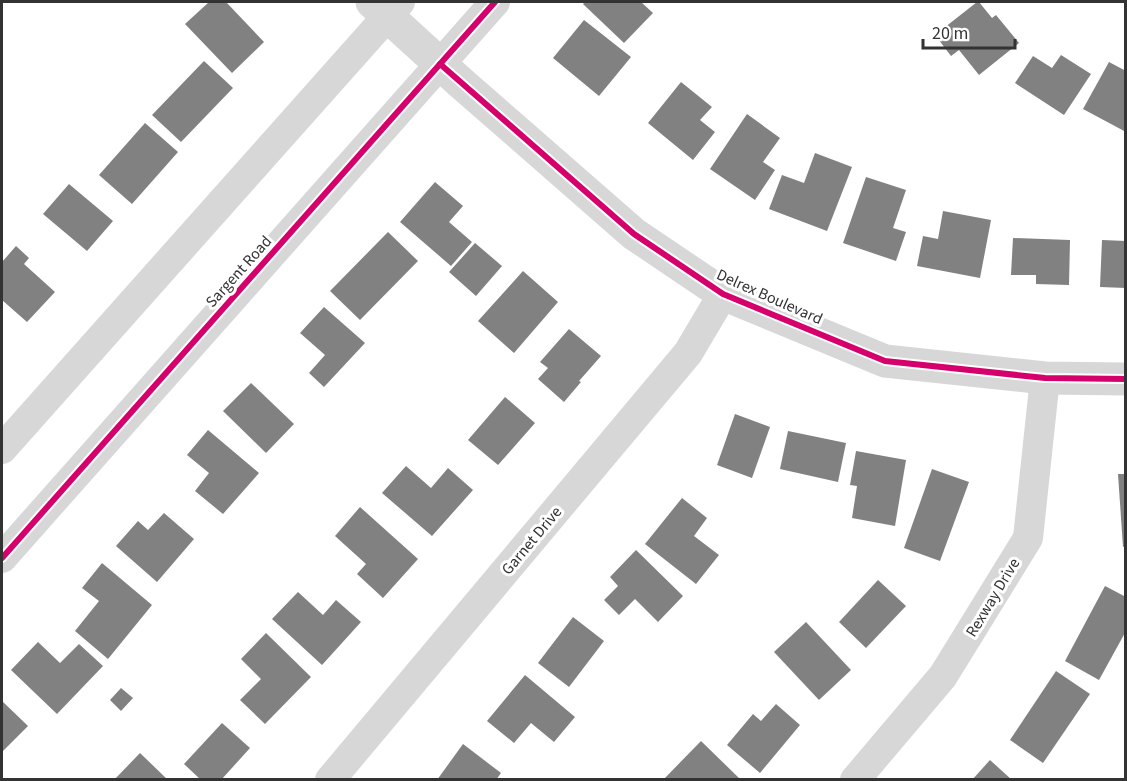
<svg xmlns="http://www.w3.org/2000/svg" width="1127" height="781" font-family="'Source Sans 3',sans-serif">
  <style>
    .building { fill: #818181 }
    .lines { fill: none; stroke-linecap: round; stroke-linejoin: round }
    .minor { stroke: #d7d7d7; stroke-width: 30 }
    .tertiary { stroke: #d7d7d7; stroke-width: 33 }
    .cycleway-casing { stroke: #fff; stroke-width: 10 }
    .cycleway { stroke: #d6006c; stroke-width: 6 }
    .labels { text-anchor: middle; stroke-width: 6; stroke-linejoin: round; paint-order: stroke }
    .street-label { font-size: 16px; fill: #333; stroke: #fff }
  </style>
  <rect width="100%" height="100%" fill="#fff"/>
  <g class="building">
    <path d="M209,2H226L264,42L232,73L185,24Z"/>
    <path d="M585,2H641L653,13L624,43L583,4Z"/>
    <path d="M977,2H979L992,18L996,15L1019,43L979,75L959,50L951,56L935,35Z"/>
    <path d="M584,20L631,57L599,96L553,58Z"/>
    <path d="M1061,55L1091,74L1064,115L1015,83L1033,56L1052,68Z"/>
    <path d="M204,61L233,88L181,142L152,115Z"/>
    <path d="M1109,62L1126,71V132L1083,109Z"/>
    <path d="M681,82L712,107L700,120L715,132L693,160L648,123Z"/>
    <path d="M747,114L780,138L763,162L775,170L755,200L710,169Z"/>
    <path d="M145,123L178,152L132,204L99,175Z"/>
    <path d="M815,153L852,167L827,231L769,209L782,175L804,183Z"/>
    <path d="M866,177L906,190L893,228L906,232L896,261L843,243Z"/>
    <path d="M435,182L463,206L449,222L472,242L451,266L400,222Z"/>
    <path d="M69,184L113,221L87,251L43,214Z"/>
    <path d="M943,211L991,220L980,278L917,266L923,236L938,239Z"/>
    <path d="M388,232L418,261L360,320L330,291Z"/>
    <path d="M1013,238L1070,240L1069,285L1036,284V275H1011Z"/>
    <path d="M1102,240L1126,241V288L1100,287Z"/>
    <path d="M475,243L502,266L476,296L449,272Z"/>
    <path d="M16,246L29,258L24,264L55,292L27,322L2,300V262Z"/>
    <path d="M523,271L558,302L514,353L478,321Z"/>
    <path d="M324,307L365,343L324,387L309,373L325,355L300,333Z"/>
    <path d="M569,329L601,356L579,381L581,382L564,402L538,379L548,368L540,362Z"/>
    <path d="M251,383L294,424L266,453L223,411Z"/>
    <path d="M505,397L535,423L498,465L468,440Z"/>
    <path d="M735,414L770,427L752,478L717,465Z"/>
    <path d="M208,430L259,473L223,514L195,491L209,473L187,455Z"/>
    <path d="M788,431L846,443L838,482L780,469Z"/>
    <path d="M856,451L906,460L895,526L852,518L857,486L850,485Z"/>
    <path d="M406,466L431,488L448,468L473,490L432,536L382,493Z"/>
    <path d="M932,469L969,482L940,561L904,548Z"/>
    <path d="M1118,474H1126V546L1123,547Z"/>
    <path d="M682,498L707,518L694,536L719,555L696,584L645,544Z"/>
    <path d="M360,507L418,559L383,598L357,574L366,564L335,536Z"/>
    <path d="M164,513L194,539L157,582L116,546L138,521L148,530Z"/>
    <path d="M636,550L683,596L658,622L635,599L619,615L604,600L618,586L610,577Z"/>
    <path d="M102,563L152,605L108,659L75,631L99,601L82,588Z"/>
    <path d="M878,580L906,606L866,648L839,622Z"/>
    <path d="M1105,586L1126,597V631L1099,680L1065,661Z"/>
    <path d="M298,592L323,615L336,600L361,622L322,665L272,619Z"/>
    <path d="M573,617L604,641L569,687L538,663Z"/>
    <path d="M806,622L851,670L819,700L774,652Z"/>
    <path d="M266,633L311,677L265,724L240,700L261,679L241,659Z"/>
    <path d="M38,642L60,663L79,644L103,666L57,714L11,670Z"/>
    <path d="M1056,671L1090,694L1043,763L1010,740Z"/>
    <path d="M525,675L575,717L554,742L531,723L514,743L487,721Z"/>
    <path d="M121,688L133,698L121,711L110,700Z"/>
    <path d="M2,701L28,726L2,752Z"/>
    <path d="M776,704L800,725L760,773L727,745L753,714L761,721Z"/>
    <path d="M222,723L250,748L221,780H201L184,764Z"/>
    <path d="M701,741L741,780H663Z"/>
    <path d="M463,744L501,773L496,780H437Z"/>
    <path d="M140,753L168,780H114Z"/>
    <path d="M990,760L1012,780H972Z"/>
  </g>
  <g class="lines">
    <g class="minor">
      <path d="M2,449L400,2"/>
      <path d="M2,558L495,2"/>
      <path d="M330,780L688,353L723,294"/>
      <path d="M855,780L943,676L1028,538L1045,378"/>
    </g>
    <path class="tertiary" d="M372,2L460,82L634,234L723,294L885,361L1045,378L1126,379"/>
    <g class="cycleway-casing">
      <g id="cycleway">
        <path d="M440,64L634,234L723,294L885,361L1045,378L1126,379"/>
        <path d="M2,558L495,2"/>
      </g>
    </g>
    <use href="#cycleway" class="cycleway"/>
  </g>
  <g class="labels">
    <g class="street-label">
      <text transform="translate(238 271) rotate(-48)" y="6">Sargent Road</text>
      <text transform="translate(770 296) rotate(24)" y="6">Delrex Boulevard</text>
      <text transform="translate(531 540) rotate(-50)" y="6">Garnet Drive</text>
      <text transform="translate(992 597) rotate(-59)" y="6">Rexway Drive</text>
    </g>
  </g>
  <rect width="1127" height="781" fill="none" stroke="#333333" stroke-width="6"/>
  <path d="M923 39v9h92v-9" fill="none" stroke="#333333" stroke-width="3"/>
  <text x="932" y="39" font-size="18" fill="#333333" stroke="#ffffff" stroke-width="4.5" paint-order="stroke">20 m</text>
</svg>
